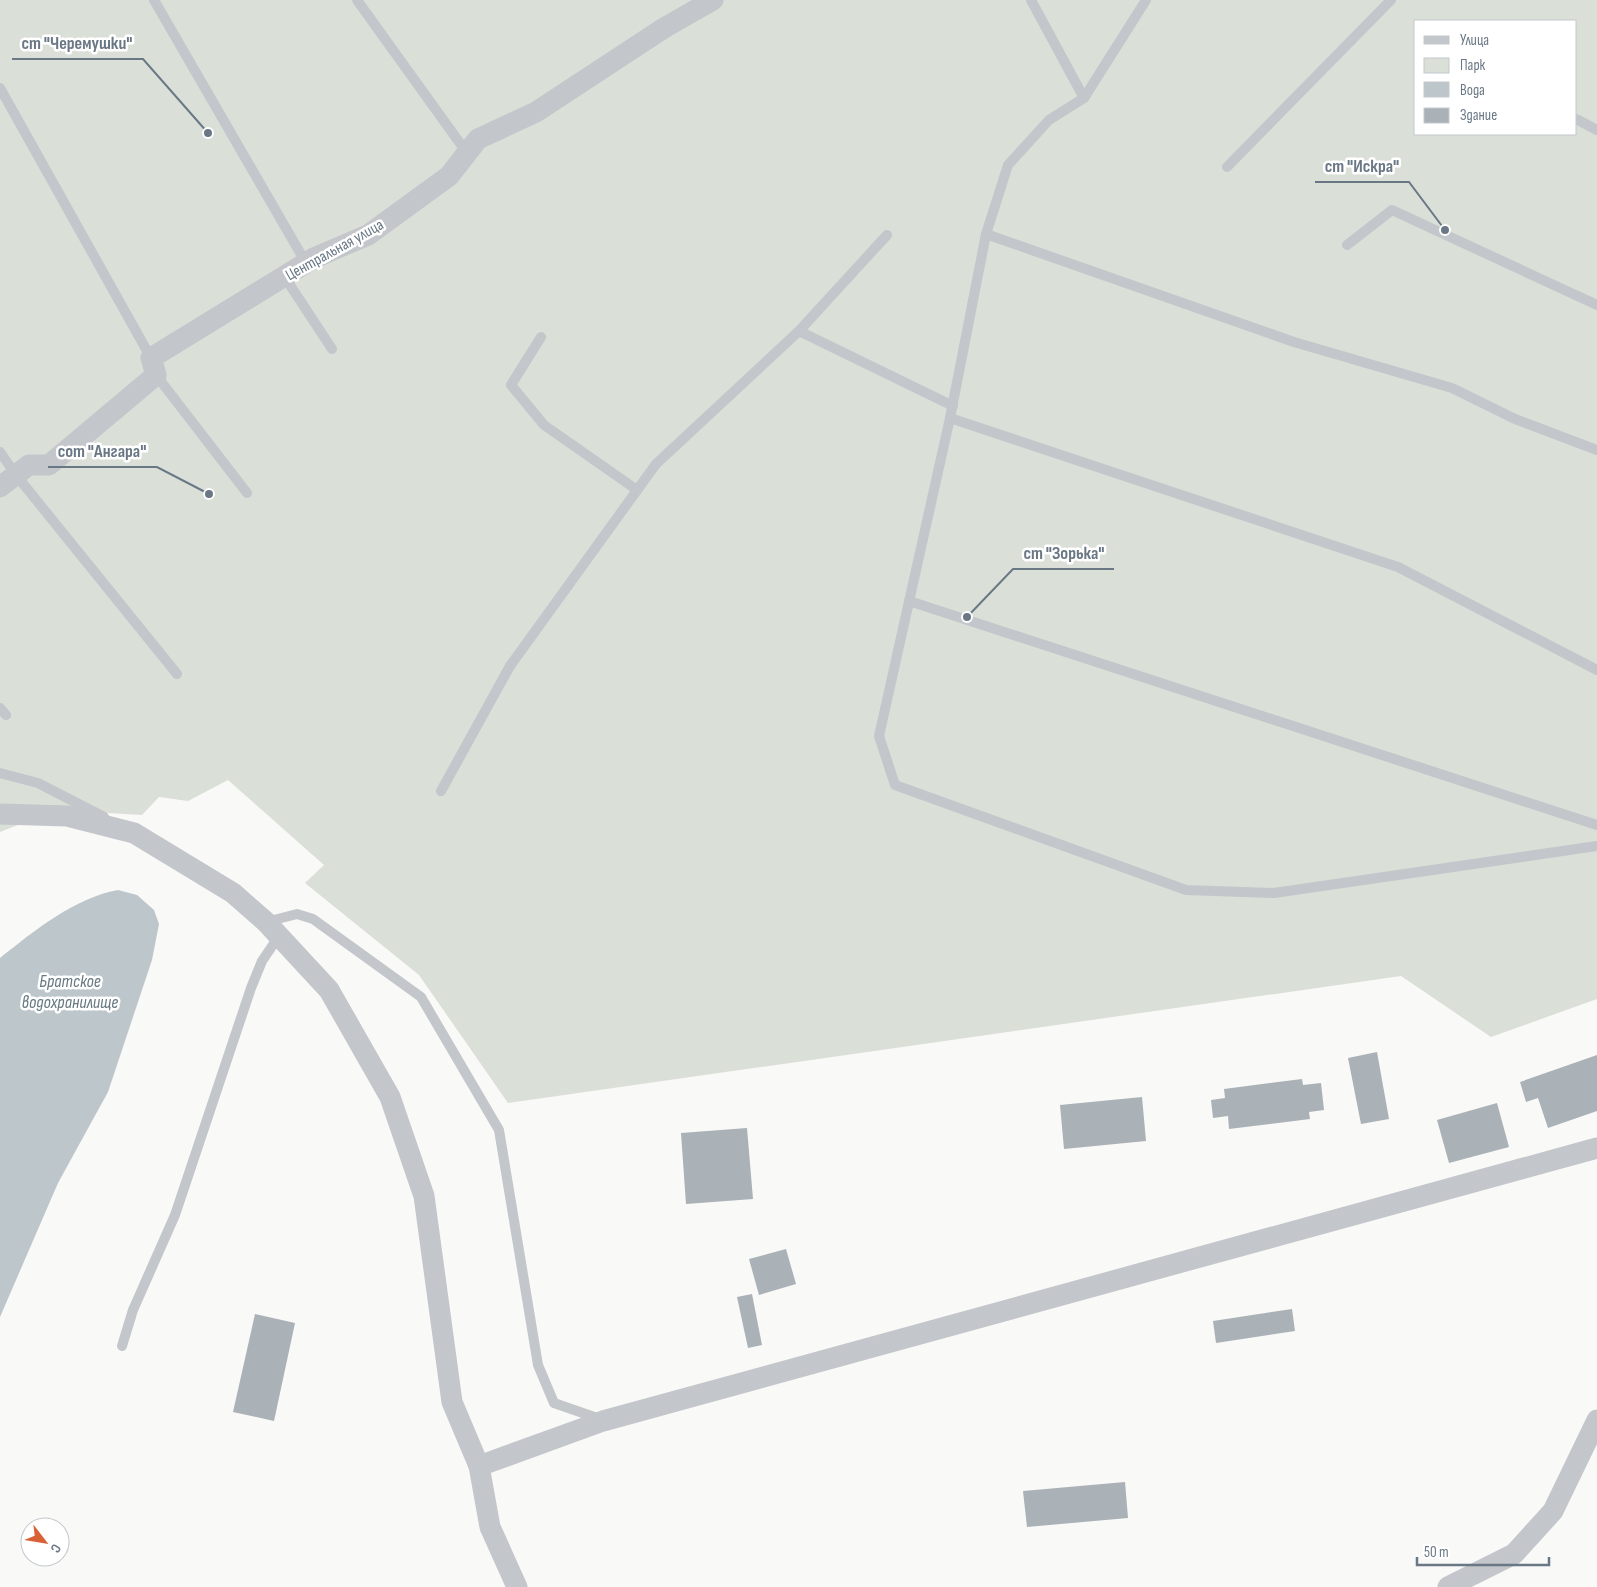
<svg xmlns="http://www.w3.org/2000/svg" width="1597" height="1587" font-family="'Sofia Sans Condensed',sans-serif">
  <style>
    .green { fill: #dadfd8; fill-rule: evenodd }
    .water { fill: #bdc6cb }
    .building { fill: #aab1b7 }
    .lines { fill: none; stroke-linecap: round; stroke-linejoin: round }
    .service { stroke: #c3c6ca; stroke-width: 10 }
    .minor { stroke: #c3c6ca; stroke-width: 21 }
    .labels { text-anchor: middle; stroke-width: 5; stroke-linejoin: round; paint-order: stroke }
    .street-label { font-size: 16px; fill: #6a7885; stroke: #fff }
    .water-label { font-size: 18px; font-style: italic; fill: #667880; stroke: #fff }
    .leader { fill: none; stroke: #6a7885; stroke-width: 2 }
    .callout-dot { fill: #6a7885; stroke: #fff; stroke-width: 2 }
    .callout-label { font-size: 18px; text-anchor: middle; font-weight: bold; fill: #6a7885; stroke: #fff; stroke-width: 5; stroke-linejoin: round; paint-order: stroke }
  </style>
  <rect width="100%" height="100%" fill="#f9f9f7"/>
  <path class="green" d="M0,0H1597V999L1491,1037L1401,976L508,1103L419,975L305,883L324,865L228,780L188,801L159,797L142,815L56,810L0,832ZM1416,21H1576V134H1416Z"/>
  <path class="water" d="M118,890L137,895L154,910L159,924L152,960L108,1092L58,1183L0,1317V958C34,931 74,898 118,890Z"/>
  <g class="building">
    <path d="M1377,1052L1389,1119L1361,1124L1348,1058Z"/>
    <path d="M1597,1055V1111L1548,1128L1538,1098L1526,1102L1520,1082Z"/>
    <path d="M1302,1079L1303,1085L1321,1083L1324,1110L1309,1112L1310,1119L1229,1129L1228,1116L1213,1118L1211,1100L1225,1098L1224,1089Z"/>
    <path d="M1142,1097L1146,1141L1064,1149L1060,1105Z"/>
    <path d="M1497,1103L1509,1147L1449,1163L1437,1120Z"/>
    <path d="M747,1128L753,1199L686,1204L681,1133Z"/>
    <path d="M786,1249L796,1284L759,1295L749,1259Z"/>
    <path d="M752,1294L762,1345L748,1348L737,1297Z"/>
    <path d="M1292,1309L1295,1331L1216,1343L1213,1321Z"/>
    <path d="M255,1314L295,1323L274,1421L233,1412Z"/>
    <path d="M1125,1482L1128,1518L1027,1527L1023,1491Z"/>
  </g>
  <g class="lines">
    <g class="service">
      <path d="M154,0L306,263"/>
      <path d="M357,0L467,153"/>
      <path d="M1031,0L1084,98"/>
      <path d="M1146,0L1084,98L1049,120L1008,165L986,234L950,418L879,736L895,785L1186,890L1274,893L1597,846"/>
      <path d="M0,88L151,358"/>
      <path d="M1576,119L1597,130"/>
      <path d="M1227,167L1391,0"/>
      <path d="M986,234L1294,342L1452,388L1515,419L1597,450"/>
      <path d="M1347,245L1392,210L1597,305"/>
      <path d="M284,276L332,349"/>
      <path d="M799,331L887,235"/>
      <path d="M541,337L511,385L544,425L637,490"/>
      <path d="M156,375L247,493"/>
      <path d="M950,418L1398,567L1597,670"/>
      <path d="M0,452L16,475L177,674"/>
      <path d="M909,601L1597,825"/>
      <path d="M0,708L6,715"/>
      <path d="M0,773L38,783L104,817"/>
      <path d="M441,791L510,666L656,464L799,331L953,406"/>
      <path d="M266,922L297,914L313,919L421,997L499,1130L538,1365L554,1403L600,1419"/>
      <path d="M122,1346L133,1310L175,1215L251,988L262,961L279,936"/>
    </g>
    <g class="minor">
      <path d="M0,487L29,465H49L156,375L151,358L314,258L368,235L449,176L478,139L536,112L664,28L713,0"/>
      <path d="M0,814L67,816L134,833L233,893L266,922L329,990L390,1097L424,1196L452,1402L479,1466L490,1527L517,1587"/>
      <path d="M479,1466L603,1421L1597,1148"/>
      <path d="M1448,1587L1514,1554L1553,1511L1597,1420"/>
    </g>
  </g>
  <g class="labels">
    <g class="street-label">
      <text transform="translate(334 249) rotate(-29)" y="6">Центральная улица</text>
    </g>
    <g class="water-label">
      <text x="70" y="987">Братское<tspan x="70" dy="21">водохранилище</tspan></text>
    </g>
  </g>
  <path class="leader" d="M208 133L143 59H12M1445 230L1409 182H1315M209 494L157 467H48M967 617L1013 569H1114"/>
  <g class="callout-dot">
    <circle cx="208" cy="133" r="5"/>
    <circle cx="1445" cy="230" r="5"/>
    <circle cx="209" cy="494" r="5"/>
    <circle cx="967" cy="617" r="5"/>
  </g>
  <g class="callout-label">
    <text x="77" y="49">ст "Черемушки"</text>
    <text x="1362" y="172">ст "Искра"</text>
    <text x="102" y="457">сот "Ангара"</text>
    <text x="1064" y="559">ст "Зорька"</text>
  </g>
  <rect x="1414" y="20" width="162" height="115" fill="#ffffff" stroke="#c3c9ce"/>
  <rect x="1424" y="36" width="25" height="8" fill="#c3c6ca" stroke="#c3c9ce"/>
  <text x="1460" y="45" font-size="15" fill="#6a7885">Улица</text>
  <rect x="1424" y="58" width="25" height="15" fill="#dadfd8" stroke="#c3c9ce"/>
  <text x="1460" y="70" font-size="15" fill="#6a7885">Парк</text>
  <rect x="1424" y="82" width="25" height="15" fill="#bdc6cb" stroke="#c3c9ce"/>
  <text x="1460" y="95" font-size="15" fill="#6a7885">Вода</text>
  <rect x="1424" y="108" width="25" height="15" fill="#aab1b7" stroke="#c3c9ce"/>
  <text x="1460" y="120" font-size="15" fill="#6a7885">Здание</text>
  <g transform="translate(45 1542) rotate(121)"><circle r="24" fill="#ffffff" stroke="#c3c9ce"/>
  <path d="M0-4L9 19L0 12L-9 19Z" fill="#d86137"/>
  <text y="-8" font-size="14" font-weight="bold" text-anchor="middle" fill="#6a7885">С</text>
  </g>
  <path d="M1417 1557v8h132v-8" fill="none" stroke="#6a7885" stroke-width="2.5"/>
  <text x="1424" y="1557" font-size="15" fill="#6a7885" stroke="#ffffff" stroke-width="4" paint-order="stroke">50 m</text>
</svg>
